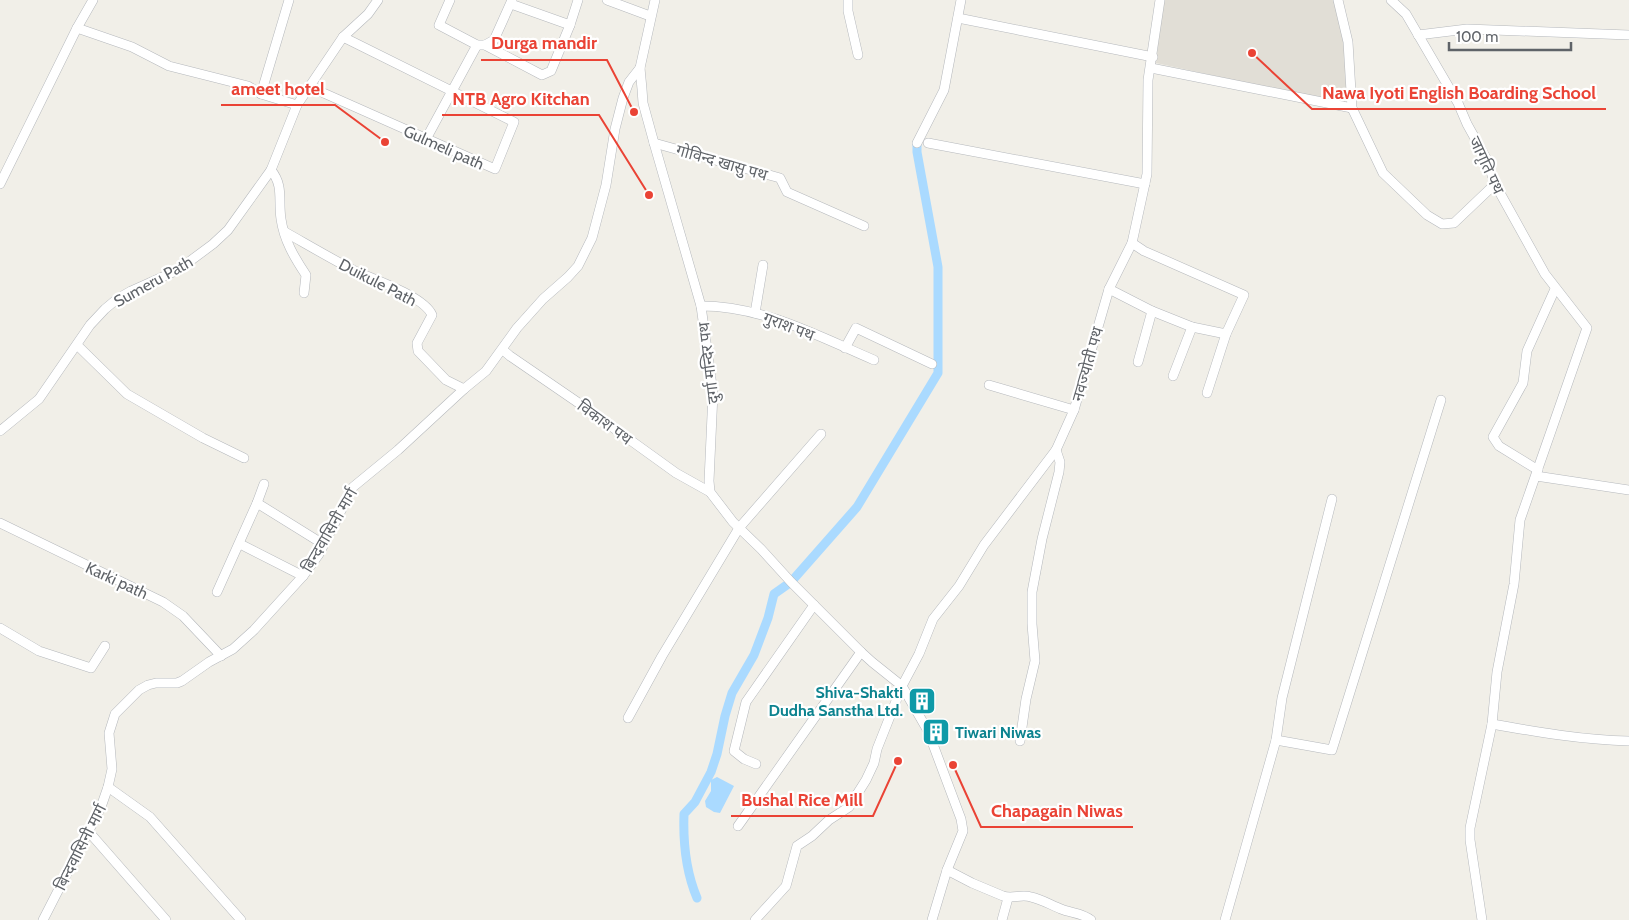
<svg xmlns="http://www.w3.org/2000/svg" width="1629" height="920" font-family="Cabin,'Noto Sans Devanagari',sans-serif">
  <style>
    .education { fill: #e1ded6 }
    .water { fill: #aadaff }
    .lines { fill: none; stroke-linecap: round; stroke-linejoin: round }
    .canal { stroke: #aadaff; stroke-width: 9 }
    .street-casing { stroke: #b5b8bc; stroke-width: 10 }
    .street { stroke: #fff; stroke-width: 9 }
    .labels { text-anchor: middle; stroke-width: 4.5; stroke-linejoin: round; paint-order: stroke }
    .street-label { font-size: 16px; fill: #5f6368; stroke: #fff }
    .culture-label { font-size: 16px; font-weight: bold; fill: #0d838f; stroke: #fff; text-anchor: end }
    .leader { fill: none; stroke: #ea4335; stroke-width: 2 }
    .callout-dot { fill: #ea4335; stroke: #fff; stroke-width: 2 }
    .callout-label { font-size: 18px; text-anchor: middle; font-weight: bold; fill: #ea4335; stroke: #fff; stroke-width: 4.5; stroke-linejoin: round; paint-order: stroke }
  </style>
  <rect width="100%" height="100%" fill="#f1efe8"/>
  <path class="education" d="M1163,0H1337L1347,43L1349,105L1156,63Z"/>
  <path class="water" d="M717,777L734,786L720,813L714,812L706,807L705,801L711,791V780Z"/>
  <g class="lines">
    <path class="canal" d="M697,898C686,872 683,842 684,814L695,802L711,772L717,754L725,716L732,693L754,655L768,618L774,594L791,582L857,507L938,373V267L917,152V143"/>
    <g class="street-casing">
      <g id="street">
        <path d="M450,0L439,25L477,45H485L542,75L551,71L570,25L578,0"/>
        <path d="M607,0L650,16"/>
        <path d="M655,0L640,68L642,89L643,103L654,143L701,306L713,393L709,481L710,492L733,522L761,549L791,582L861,652L872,662L902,686L928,731L961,819L963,831L947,870L932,920"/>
        <path d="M848,0V11L858,55"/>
        <path d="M1338,0L1348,42L1352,108L1383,173L1427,215L1442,224L1454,223L1495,184"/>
        <path d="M1391,0L1406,14L1458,103L1467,124L1487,160L1495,184L1545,274L1587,328L1520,520L1514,584L1497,672L1492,724L1470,828V840L1482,920"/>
        <path d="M511,4L570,25"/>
        <path d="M958,18L1153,57"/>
        <path d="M77,28L132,47L169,66L248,86L261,94L297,105"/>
        <path d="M1418,35L1467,29L1629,35"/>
        <path d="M485,45L494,40L512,0"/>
        <path d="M1151,68L1352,108"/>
        <path d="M310,87L495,169L514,122L343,37"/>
        <path d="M261,94L289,0"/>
        <path d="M426,139L477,45"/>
        <path d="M654,143L780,178L787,192L864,226"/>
        <path d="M917,143L944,90L961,0"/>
        <path d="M928,143L1145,184"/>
        <path d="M271,170C284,186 278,200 281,219C284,240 294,257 306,275L304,293"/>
        <path d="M0,184L77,28L93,0"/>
        <path d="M285,232C308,245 330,258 353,270C372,279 424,296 432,315L417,343L418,351L446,380L464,389"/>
        <path d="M1109,289L1152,311L1192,327L1226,334L1244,295L1144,251L1132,243"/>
        <path d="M701,306C763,306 818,336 874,360"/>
        <path d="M755,313L763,265"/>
        <path d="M77,345L127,394L203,438L244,458"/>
        <path d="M845,348L856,328L932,364"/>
        <path d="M503,350L510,356L583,406L676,473L710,492"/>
        <path d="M1138,362L1152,311"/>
        <path d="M1173,376L1192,327"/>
        <path d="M989,385L1074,410"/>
        <path d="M1207,393L1226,334"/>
        <path d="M0,431L39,399L90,325L105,309L117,299L131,291L178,270L213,244L228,230L271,170L297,105L343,37L368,14L378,0"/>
        <path d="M1538,470L1499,446L1493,437L1523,383L1527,351L1555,289"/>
        <path d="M1536,476L1629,490"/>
        <path d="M257,503L323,544"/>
        <path d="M0,523L163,602L183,616L221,656"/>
        <path d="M240,544L303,576"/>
        <path d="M217,592L257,503L264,484"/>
        <path d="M0,628L39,651L91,668L105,646"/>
        <path d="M628,718L662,656L739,528L821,434"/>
        <path d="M1492,724C1537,732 1583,740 1629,741"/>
        <path d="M1276,740L1332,750L1441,400"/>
        <path d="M1020,741L1026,699L1035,661L1032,624V592L1042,539L1059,472L1060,462L1056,450"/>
        <path d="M756,764L744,759L734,751L746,702L814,605"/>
        <path d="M108,787L150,817L241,920"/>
        <path d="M738,826L861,652"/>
        <path d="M89,832L166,920"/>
        <path d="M947,870L972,883L1003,896C1012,899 1022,894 1031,897C1041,899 1051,905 1061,909C1071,913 1083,913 1091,920"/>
        <path d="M43,920L101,807L108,787L112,769L109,733L115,714L139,690L148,685L156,683H177L182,681L209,662L233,649L254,630L303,576L319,554L353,487L398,450L464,389L486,371L517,328L543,299L568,277L578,266L592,238L606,185L615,129L623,98L629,82L640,68"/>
        <path d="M755,920L786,886L797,846L812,836L829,820L849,807L866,780L874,763L877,749L902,686L919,654L933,619L959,586L984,545L1056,450L1074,410L1109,289L1132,243L1147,174L1148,80L1160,0"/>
        <path d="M1002,920L1008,898"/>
        <path d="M1225,920L1276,740L1282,698L1332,499"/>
      </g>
    </g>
    <use href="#street" class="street"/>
  </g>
  <defs>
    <g id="building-square" transform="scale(1.4375)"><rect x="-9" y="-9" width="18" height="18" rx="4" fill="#0f9aa8" stroke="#fff"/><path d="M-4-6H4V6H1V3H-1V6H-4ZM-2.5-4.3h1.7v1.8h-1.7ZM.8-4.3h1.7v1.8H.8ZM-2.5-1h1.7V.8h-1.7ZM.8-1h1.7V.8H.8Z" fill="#fff"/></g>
  </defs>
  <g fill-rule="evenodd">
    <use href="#building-square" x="922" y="701"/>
    <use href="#building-square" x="936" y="732"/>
  </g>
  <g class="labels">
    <g class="street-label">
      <text transform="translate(444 147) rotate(24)" y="6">Gulmeli path</text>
      <text transform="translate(722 162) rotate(16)" y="6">गोविन्द खासु पथ</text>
      <text transform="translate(1487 165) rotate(65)" y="6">जागृति पथ</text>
      <text transform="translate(153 281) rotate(-29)" y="6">Sumeru Path</text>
      <text transform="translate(378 282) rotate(27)" y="6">Duikule Path</text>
      <text transform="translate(789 326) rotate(21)" y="6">गुराश पथ</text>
      <text transform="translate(708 363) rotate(-97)" y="6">दुर्गा मन्दिर पथ</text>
      <text transform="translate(1087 364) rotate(-74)" y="6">नवज्योती पथ</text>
      <text transform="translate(605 422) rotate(36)" y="6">विकाश पथ</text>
      <text transform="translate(329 530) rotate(-60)" y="6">बिन्दवासिनी मार्ग</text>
      <text transform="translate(117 580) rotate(25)" y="6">Karki path</text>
      <text transform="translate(80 847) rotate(-63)" y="6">बिन्दवासिनी मार्ग</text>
    </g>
    <g class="culture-label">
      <text x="903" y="698">Shiva-Shakti<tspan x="903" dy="18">Dudha Sanstha Ltd.</tspan></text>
      <text x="955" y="738" text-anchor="start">Tiwari Niwas</text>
    </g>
  </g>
  <path class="leader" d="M634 112L607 60H481M385 142L335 105H221M1252 53L1312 109H1606M649 195L599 115H442M898 761L873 816H731M953 765L981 827H1133"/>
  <g class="callout-dot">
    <circle cx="634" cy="112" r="5"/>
    <circle cx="385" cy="142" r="5"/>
    <circle cx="1252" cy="53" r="5"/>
    <circle cx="649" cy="195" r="5"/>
    <circle cx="898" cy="761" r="5"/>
    <circle cx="953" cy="765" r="5"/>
  </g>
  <g class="callout-label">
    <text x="544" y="49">Durga mandir</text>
    <text x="278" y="95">ameet hotel</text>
    <text x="1459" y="99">Nawa Iyoti English Boarding School</text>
    <text x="521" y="105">NTB Agro Kitchan</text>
    <text x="802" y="806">Bushal Rice Mill</text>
    <text x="1057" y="817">Chapagain Niwas</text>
  </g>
  <path d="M1449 42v8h122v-8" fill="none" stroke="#5f6368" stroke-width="2.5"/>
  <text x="1456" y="42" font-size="15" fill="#5f6368" stroke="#ffffff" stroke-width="4" paint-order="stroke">100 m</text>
</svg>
